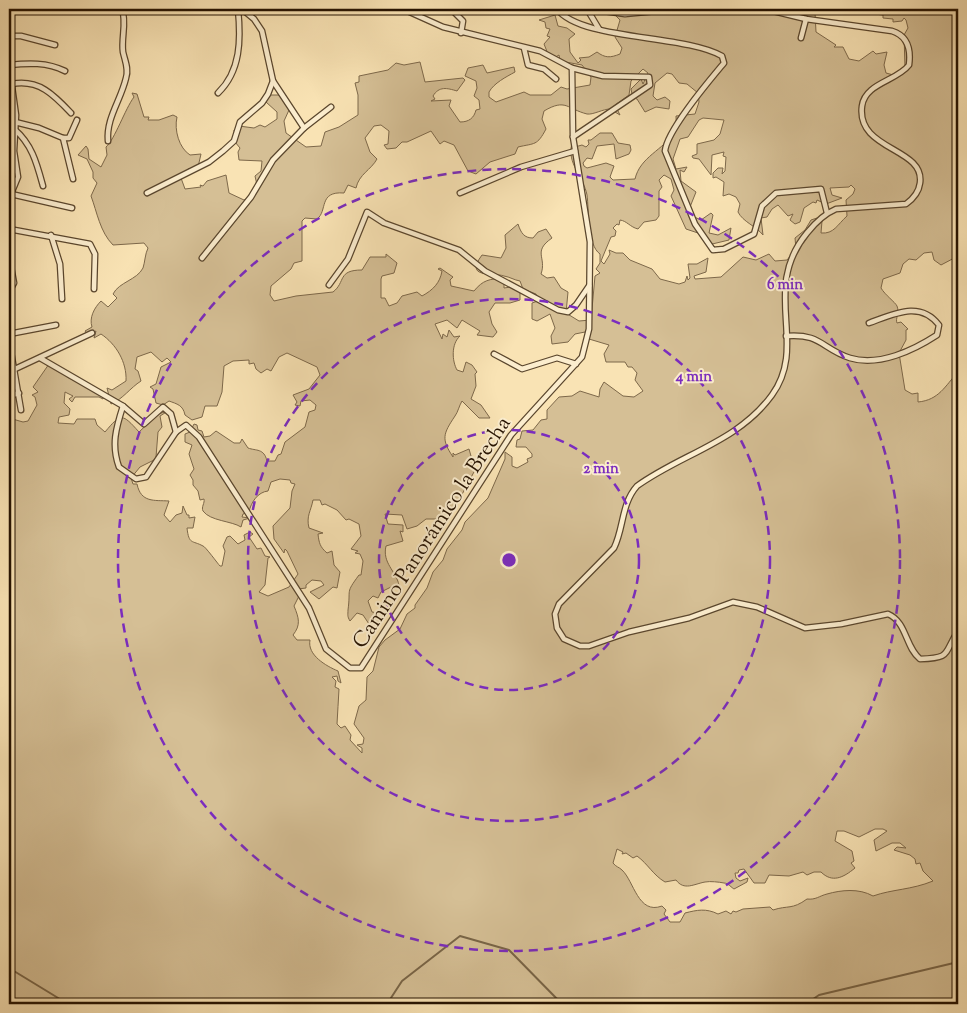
<svg xmlns="http://www.w3.org/2000/svg" width="967" height="1013" font-family="'Sorts Mill Goudy',serif">
  <style>
    .green { fill: #d5bf95; stroke: #7d684a; fill-rule: evenodd }
    .lines { fill: none; stroke-linecap: round; stroke-linejoin: round }
    .stream { stroke: #796547; stroke-width: 2 }
    .minor-casing { stroke: #5a462d; stroke-width: 7 }
    .minor { stroke: #fbedce; stroke-width: 4.5 }
    .ring { fill: none; stroke: #7b2cbf; stroke-width: 2.5; stroke-dasharray: 9 6 }
    .labels { text-anchor: middle; stroke-width: 4; stroke-linejoin: round; paint-order: stroke }
    .street-label { font-size: 21px; fill: #251200; stroke: #fbedce }
    .centre { fill: #7b2cbf; stroke: #fbedce; stroke-width: 2.5 }
    .ring-label { font-size: 15px; text-anchor: middle; font-weight: bold; fill: #7b2cbf; stroke: #fbedce; stroke-width: 4; stroke-linejoin: round; paint-order: stroke }
  </style>
  <rect width="100%" height="100%" fill="#f9e3b4"/>
  <filter id="stains"><feTurbulence type="fractalNoise" baseFrequency=".004" numOctaves="4"/><feColorMatrix values="0 0 0 0 .2 0 0 0 0 .09 0 0 0 0 .02 0 0 0 .5 -.17"/></filter>
  <radialGradient id="worn" r=".72"><stop offset=".6" stop-color="#630" stop-opacity="0"/><stop offset="1" stop-color="#630" stop-opacity=".3"/></radialGradient>
  <path class="green" d="M620,9H812L815,13L816,32L836,45L834,47H843L849,59L859,61L873,51L876,54L887,52L884,65L886,73L897,76L905,67L904,35L908,28L906,20L904,18L902,21L893,22V19L883,18V15L874,14L869,9H958V256L941,265L934,260L932,252L924,253L916,260L909,259L903,264L900,273L883,279L881,288C885,295 895,302 897,306C900,314 895,318 897,323L901,322L908,329L906,330V340L899,353L905,390L912,394L918,393V402C939,400 945,386 958,372V1004H9V418L23,422L28,421L37,405L35,397L32,395L38,392L33,387L49,364L59,368L67,377L105,395L103,399L99,397H75L72,402L69,399L73,396L65,392L64,403L70,409L69,415L59,417L58,423L74,424L77,419H95L97,425L105,432C121,413 122,413 139,432L158,414L168,411L160,416L162,427L158,432L156,457L154,460L140,467L131,478L133,484H137C141,503 154,500 169,501L164,515L170,522L176,515L182,513L183,506L187,515H189V518L195,517L193,528H187C189,545 192,540 203,546C205,546 218,564 220,566H222L225,551L223,546L227,537L230,536L238,544L245,540L244,535L250,532L253,534L249,537L257,549L261,548L265,556L270,557L268,558L265,585L259,592L268,596L289,587L298,574L287,551L285,549L284,553L274,539L273,526L290,508L292,491L295,484L291,483L290,480L280,479L271,482L268,491C258,492 251,502 249,512L243,514L242,517L250,518L243,520L241,527C232,521 210,521 203,511C201,507 205,503 204,499L200,500L198,491L193,485V480L190,475L194,469L189,454L192,445L185,442V434L190,432L194,424L197,425L198,430L202,431L204,437L210,436L216,431L234,443H240L242,439L248,448C256,451 264,448 267,461H275L278,455L281,454L285,442L305,427L309,412L315,410L316,405L310,400L301,401L300,406L295,405L297,402L293,395L309,389L320,375L317,367L287,353L279,357L271,371L267,369L261,373L256,369L254,363L249,364V360L233,361L224,366L222,392L217,406H205L202,417L192,420L185,415C183,405 177,404 169,401L163,405L156,403L153,389L150,387L156,384L161,367L171,362L167,358L162,362L151,352L137,357L135,369L138,371L141,381C130,388 123,399 111,404L107,388L112,390L126,381C127,362 116,344 101,334L94,338L96,331L88,335L85,331L92,327C89,318 94,308 101,301L108,307L117,298L113,294C119,282 137,280 143,268C145,262 145,254 148,248L144,243L113,245C100,232 97,212 91,196L97,183L93,178V172L87,159L78,155L86,146L88,149L89,159L101,167L107,155L106,147C115,139 125,109 134,97L132,93L137,94L144,117H149L148,120H159L173,115L177,117C174,130 179,148 190,155L201,154L198,167L188,169L181,178L185,189L201,187L200,185L203,186L207,181L226,175L229,193L244,200L250,197L257,185L255,176L261,171L262,161L239,160L238,152L240,148L235,142L234,130L239,126L254,128L260,125L265,127L277,119V112L266,102L268,95H285L289,110L284,121L286,133L306,147L321,146L325,132L339,127L358,115V95L355,83L359,82V76L388,70L396,63L404,65L420,62L425,82L463,78L465,80L457,91C447,88 439,86 433,96L435,99L431,101L451,100L449,106L460,122C469,122 474,118 476,110L480,109L479,100L474,96L477,88L476,81L465,76L468,68L483,65L487,73L514,67L515,72C506,77 494,83 489,92V97L496,102L524,92L530,95H551L561,87L567,89L590,85L591,77L582,65L560,61L559,55L554,58L548,54L544,44L550,37L547,36L550,29L546,28L545,22L539,20L555,15L558,26L567,28L575,34L569,39L570,52L578,63L581,60L579,58L589,57L597,52C605,58 610,58 620,54L622,48L615,37L620,20L616,16ZM643,69L648,73L643,84L641,79L631,89L632,94L637,95L634,98L637,99L645,112L656,107L669,109L670,101L665,97L657,100L653,96L655,83L667,73L672,74L679,83L687,84L698,93L699,102L695,114L676,116C676,121 677,128 675,132C663,150 640,157 635,179L613,180L610,177L614,166L606,163L587,168L584,166L583,163L587,158L592,159L597,146L614,144L616,159L629,154L631,150L630,145L618,143L612,133H600L591,140H588L589,144L586,147L582,145L575,147L572,144C566,162 584,178 587,195C589,209 587,245 600,254V263L596,269L600,273L595,276L591,320L579,321L566,313L568,292L561,288L554,277L547,278L541,274C547,257 532,252 552,238L546,229L538,232L533,238C524,238 521,233 518,224L505,235L506,248L501,258L482,255C464,279 492,272 504,276C510,277 514,280 520,281L523,289L536,294L538,301L532,303V319L537,321L550,314L555,328L551,336L552,344L568,342L575,334L585,332L589,339L609,345L604,354L606,362H625L628,367H632L637,373L635,380L643,391L634,397L623,396L604,382L600,389L599,397L580,391L572,396L559,397L547,410V419L541,420L533,430L522,431L520,439L517,440L516,447H526L532,454V457L527,459L528,462L517,468L512,466V457L505,452V459L488,498L465,522L462,530L447,549L443,560L433,572L427,588L415,605V608L407,614L400,629L385,640L379,647L373,671L367,677L366,700L359,706L354,724L364,738L363,744L357,745L362,748V753L350,740L351,735L345,726L341,728L337,724C338,712 338,701 339,689L335,687L336,681L332,677L337,676L338,681L341,683L338,671C326,666 307,655 310,640H297L293,635C301,625 299,618 294,606L299,596L298,589L306,588V585L312,580L321,581L324,585L310,592L319,599L333,587L337,588L340,572L334,565L332,551L327,553C320,547 319,543 318,534L323,533L309,528C306,516 311,511 313,500H320L322,505L325,504L337,510L346,520L349,519L359,524L361,536L351,549L358,551L355,553L360,554L363,561L361,575H359C345,594 351,588 348,610C348,615 347,616 350,621L357,613L363,615L373,630L379,620L376,616L378,613L372,612L368,601L373,596L378,598L381,592L393,586L396,589L399,585C396,571 382,563 386,546L403,541L400,531L403,532V525L388,524L385,514L402,515L407,529L417,526L426,519H441L458,502L475,470L469,449L455,455L453,453V457C441,439 443,434 455,416C458,412 459,406 462,401L479,418H490L481,405L471,399L476,386L475,374L477,372L472,365L466,362L463,372L457,370C452,361 451,344 460,336L454,337L449,330L447,337L443,334L442,339L435,324L447,320L457,328L462,320L480,331L477,335L493,337L497,332L492,324L489,312L495,303H510L520,300V292L511,287L504,288V278C489,279 483,280 474,291L451,286L450,280L453,277L440,268L438,269L442,271C440,283 433,290 422,296L417,292L402,296L397,303L389,306L385,298H381V279L382,276L394,273L397,263L386,254V257H370L362,270C337,270 346,282 333,292L296,296L274,301L270,295L271,286L291,269L294,263L302,261V221L305,218L317,219C328,211 318,191 344,193L348,185L356,188C359,174 371,170 377,159L370,152L365,138L374,126L381,125L389,131L388,144L384,145L387,149L396,148L402,142H407L431,131L440,144L444,141L454,145L468,171L476,174L490,162L515,154L518,147C535,143 537,146 546,129L542,119L544,111C566,98 567,109 587,114C593,115 603,109 610,109L620,115L615,105L629,95L631,81ZM703,118L724,120L720,134L714,140L697,144V154L692,156L693,158L699,159L711,175L712,155L724,152L723,156L726,157L725,171L722,174L723,168H718L713,173V178L716,177L724,182L723,196L729,194L736,197L740,204L738,212C743,222 756,226 763,235L761,218L767,217L772,209L778,205L788,216L793,214L790,220L795,224L800,222L804,208L813,202L816,203L817,200L826,204L842,198L832,195L830,188L849,187L851,185L855,189L853,194L846,200L847,216C837,225 834,234 821,233L822,221L817,218L811,220L805,230L795,238L796,249L787,260L775,261L769,254L756,260L743,257L721,277L695,279L694,276L706,272L708,258L697,264H688L690,278L688,280L687,276L685,282L679,284L660,279L652,269L630,260L623,253H616L609,250L610,254L604,264L601,261L611,237L615,236L616,231L613,228L617,224L619,225L620,220C627,221 630,227 638,229L644,222L656,220L659,216V191L662,187L659,180L664,175L671,179L674,190L671,196L686,229L698,233L708,245L729,240L731,228L718,235L709,233L713,215L711,213L701,220L690,215V207L696,192L681,181L680,170L684,172L687,167L676,169L673,159L680,139L688,137L699,120ZM875,829H883L887,831L874,840L876,851L892,843H900L906,848L897,847L894,850L910,855L915,859L916,864L920,863L923,871L933,881C911,890 893,889 873,896C859,888 841,890 827,894C819,896 816,900 807,899C792,910 788,905 773,910L770,907L743,909L736,912L733,911L731,914L726,911L718,914C706,908 697,910 685,913L680,922H670L664,914L666,910L662,906C638,915 634,881 622,870C619,867 616,867 613,863L617,849L623,852L622,854L626,853L633,858L637,856C648,864 653,875 665,882L676,880C684,891 694,884 705,882C710,881 719,882 724,883C728,883 732,888 734,889L747,882L748,878L740,881L736,878L735,873H738L739,870L744,869L754,883H765L769,875L789,876L803,872L807,875L814,872H821C832,883 843,878 855,868L851,863L854,861L852,851L835,841L837,831H844L859,837Z"/>
  <g class="lines">
    <g class="stream">
      <path d="M9,968L68,1004"/>
      <path d="M387,1004L402,981L460,936L509,950L562,1004"/>
      <path d="M806,1004L819,995L958,962"/>
    </g>
    <g class="minor-casing">
      <g id="minor">
        <path d="M403,9L443,27L540,51L572,68L603,76L649,77L650,85L573,137"/>
        <path d="M523,9L527,11L536,9"/>
        <path d="M557,9C582,41 683,34 722,56L724,63C709,81 667,130 665,151L695,224L713,250L724,249L754,234L762,206L776,193L821,189L827,213"/>
        <path d="M587,9L599,29"/>
        <path d="M589,9L625,14L677,9"/>
        <path d="M748,9L769,10L806,19L892,31C908,36 911,50 909,65C897,81 865,83 862,106C856,151 925,147 920,183C919,191 913,199 906,204L836,209C824,214 815,223 807,233C760,290 809,344 772,395C738,442 681,454 637,486C621,504 624,528 614,548L559,604L555,614L557,628L564,639L580,646H589L629,632L689,618L733,602L757,607L805,628L841,624L888,614C907,622 905,647 920,659C952,658 943,654 958,631"/>
        <path d="M455,13L463,21L461,33"/>
        <path d="M9,36H21L55,45"/>
        <path d="M801,38L806,19"/>
        <path d="M524,48L528,65L544,69L556,79"/>
        <path d="M9,65L16,115L14,151L18,177L9,199"/>
        <path d="M9,65C28,63 47,62 65,71"/>
        <path d="M273,81L304,128"/>
        <path d="M12,84C39,79 54,95 71,113"/>
        <path d="M218,93C241,71 241,39 238,9"/>
        <path d="M9,125L15,122L39,128L63,138L73,179"/>
        <path d="M14,129C32,144 37,164 43,186"/>
        <path d="M63,138H69L77,120"/>
        <path d="M108,141C106,118 121,100 126,78C129,69 125,61 123,52C121,38 127,22 122,9"/>
        <path d="M147,193L209,162L223,151L234,141L240,122L262,103L268,94L273,81L262,31L254,19L242,9"/>
        <path d="M460,193L521,167L575,151"/>
        <path d="M11,194L72,208"/>
        <path d="M9,229L90,244L95,254L94,289"/>
        <path d="M9,234V247"/>
        <path d="M51,235L60,264L62,299"/>
        <path d="M9,256L14,283L9,292"/>
        <path d="M202,258L251,197L273,160L304,128L331,107"/>
        <path d="M329,285L348,259L367,212L384,223L459,250L485,271L558,310L568,312L576,305L589,286"/>
        <path d="M9,334L56,325"/>
        <path d="M786,336C821,333 822,349 850,358C879,367 914,350 937,335L939,325C920,300 894,314 869,323"/>
        <path d="M9,340L21,410"/>
        <path d="M494,354L522,369L557,358L576,364"/>
        <path d="M40,358L123,406L144,424L163,407L171,414L176,432"/>
        <path d="M15,369L92,333"/>
        <path d="M9,396L19,393"/>
        <path d="M123,406C116,428 111,445 119,467L136,479L146,477L176,432L186,425L199,437L309,608L326,649L350,668H361L511,435L582,357L589,329L590,242L573,137L572,68"/>
      </g>
    </g>
    <use href="#minor" class="minor"/>
  </g>
  <g class="ring">
    <circle cx="509" cy="560" r="130"/>
    <circle cx="509" cy="560" r="261"/>
    <circle cx="509" cy="560" r="391"/>
  </g>
  <g class="labels">
    <g class="street-label">
      <text transform="translate(431 532) rotate(-57)" y="7">Camino Panorámico la Brecha</text>
    </g>
  </g>
  <circle cx="509" cy="560" r="8" class="centre"/>
  <g class="ring-label">
    <text x="785" y="289">6 min</text>
    <text x="694" y="381">4 min</text>
    <text x="601" y="473">2 min</text>
  </g>
  <rect width="967" height="1013" fill="none" stroke="#f9e3b4" stroke-width="30"/>
  <rect x="10" y="10" width="947" height="993" fill="none" stroke="#251200" stroke-width="2.5"/>
  <rect x="15" y="15" width="937" height="983" fill="none" stroke="#251200"/>
  <rect width="100%" height="100%" filter="url(#stains)"/>
  <rect width="100%" height="100%" fill="url(#worn)"/>
</svg>
